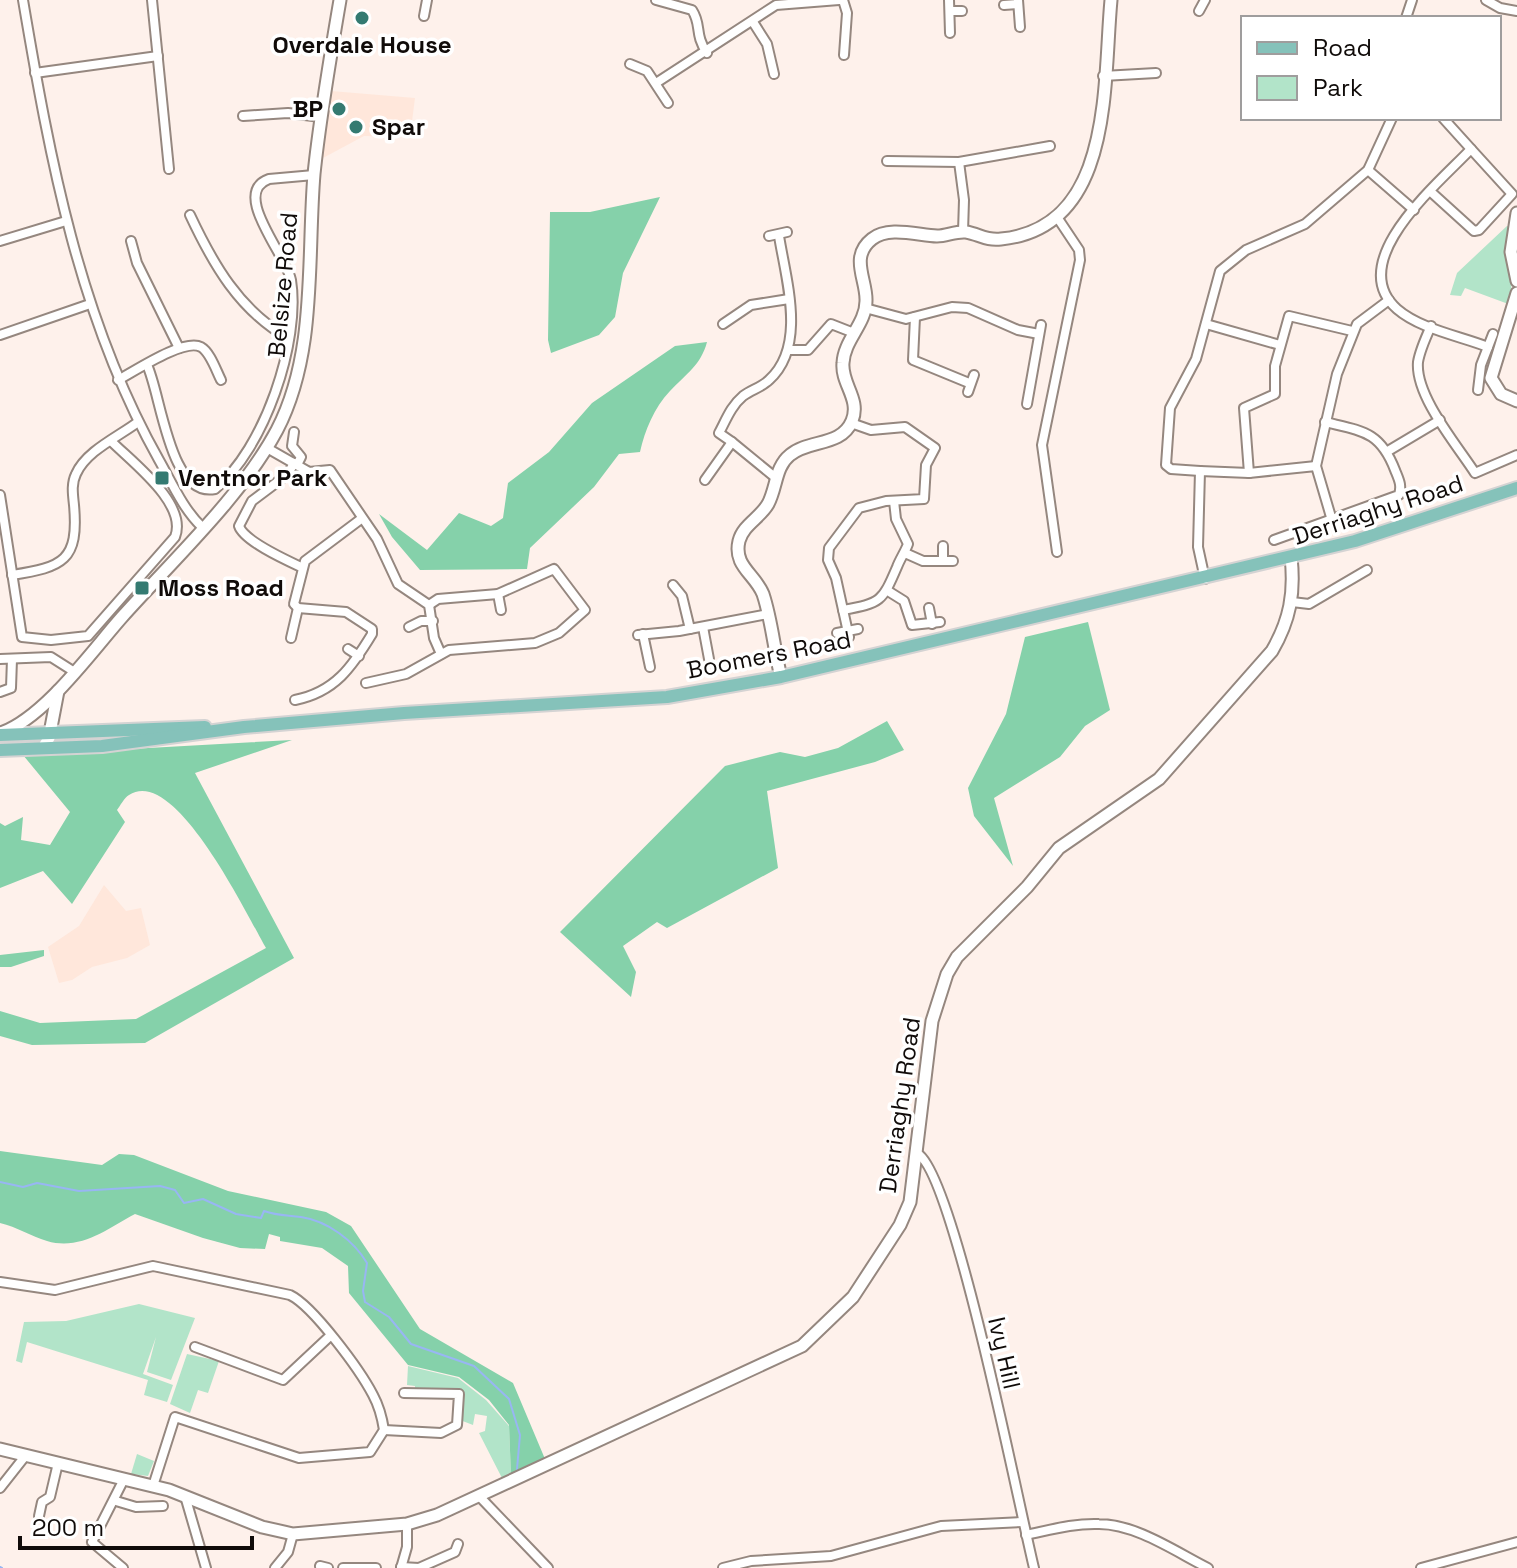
<svg xmlns="http://www.w3.org/2000/svg" width="1517" height="1568" font-family="'Space Grotesk',sans-serif">
  <style>
    .built { fill: #ffe7db }
    .green { fill: #b2e4c9 }
    .forest { fill: #85d1aa }
    .lines { fill: none; stroke-linecap: round; stroke-linejoin: round }
    .stream { stroke: #98b6f3; stroke-width: 2 }
    .street-casing { stroke: #95877f; stroke-width: 12 }
    .secondary-casing { stroke: #95877f; stroke-width: 15 }
    .primary-casing { stroke: #d4d3d3; stroke-width: 16 }
    .street { stroke: #fff; stroke-width: 8 }
    .secondary { stroke: #fff; stroke-width: 11 }
    .primary { stroke: #85c2ba; stroke-width: 12 }
    .poi-dot { fill: #347a71; stroke: #fff; stroke-width: 3 }
    .labels { text-anchor: middle; stroke-width: 7; stroke-linejoin: round; paint-order: stroke }
    .poi-label { font-size: 24px; font-weight: bold; fill: #100b09; stroke: #fff; text-anchor: start }
    .street-label { font-size: 24px; fill: #100b09; stroke: #fff }
  </style>
  <rect width="100%" height="100%" fill="#fef1eb"/>
  <g class="built">
    <path d="M331,91L415,98L410,137L364,136L323,158Z"/>
    <path d="M104,885L126,911L141,908L150,945L127,958L92,967L72,980L59,983L48,947L79,926Z"/>
  </g>
  <g class="green">
    <path d="M1507,226L1512,227L1511,305L1465,288L1461,296L1450,295L1457,273Z"/>
    <path d="M139,1304L195,1318L171,1380L147,1372L156,1337L143,1374L173,1385L167,1402L144,1395L148,1380L27,1342L22,1363L16,1361L24,1322L66,1321Z"/>
    <path d="M187,1354L219,1361L208,1393L198,1390L190,1413L170,1404Z"/>
    <path d="M408,1366L458,1378L486,1400L509,1426L511,1476L503,1480L479,1433L485,1431L487,1416L475,1414L473,1425L460,1420V1393L415,1390V1386L407,1385Z"/>
    <path d="M137,1454L154,1461L148,1476L131,1474Z"/>
  </g>
  <g class="forest">
    <path d="M660,197L623,273L615,317L599,335L551,353L548,340L550,212H590Z"/>
    <path d="M707,342C701,365 686,374 670,391C654,408 645,430 640,452L619,454L594,487L530,548L527,569L420,570L392,537L379,514L427,550L459,513L491,526L503,518L508,483L549,452L592,403L675,346Z"/>
    <path d="M1088,622L1110,710L1085,726L1060,757L994,798L1013,866L974,816L968,788L1006,714L1025,637Z"/>
    <path d="M887,721L904,750L875,762L767,791L778,868L667,928L657,922L623,946L636,972L631,997L560,932L725,766L780,752L805,757L838,748Z"/>
    <path d="M292,740L195,773L294,958L145,1043L32,1045L0,1036V1011L40,1023L136,1019L266,948C248,917 175,764 129,795C124,798 120,806 117,810L125,822L72,904L43,871L0,888V823L5,826L23,817L21,840L50,845L70,812L23,755Z"/>
    <path d="M44,950V956L11,967H0V955Z"/>
    <path d="M0,1151L102,1165L119,1154L134,1155L228,1191L326,1212L351,1226L420,1329L513,1383L545,1459L511,1476L509,1425L489,1400L459,1377L408,1365L349,1293L348,1266L322,1248L280,1241V1237L269,1234L265,1249L240,1248L203,1238L135,1214C107,1229 80,1251 47,1241C31,1236 17,1227 0,1223Z"/>
  </g>
  <g class="lines">
    <g class="stream">
      <path d="M0,1182L23,1187L37,1183L79,1191L160,1186L175,1190L184,1203L203,1199L236,1214L261,1218L264,1211C278,1216 288,1215 301,1217C328,1221 354,1241 367,1263L363,1291L365,1302L389,1317L411,1344L474,1366L509,1399L520,1435L517,1469"/>
      <path d="M0,1567L2,1568"/>
    </g>
    <g class="street-casing">
      <g id="street">
        <path d="M23,0C50,159 79,318 159,460C172,483 183,509 202,527"/>
        <path d="M152,0L169,169"/>
        <path d="M656,0L692,10C702,25 694,34 707,53"/>
        <path d="M843,0L847,13L844,55"/>
        <path d="M949,0L950,33"/>
        <path d="M1018,0L1020,27"/>
        <path d="M1486,0L1500,8L1517,11"/>
        <path d="M1004,5L1018,4"/>
        <path d="M950,11H962"/>
        <path d="M1199,11L1205,0"/>
        <path d="M424,16L427,0"/>
        <path d="M1406,18L1412,0"/>
        <path d="M753,22L767,44L774,74"/>
        <path d="M630,64L647,71L668,103"/>
        <path d="M35,73L158,56"/>
        <path d="M1103,76L1156,73"/>
        <path d="M656,83L776,5L839,0"/>
        <path d="M243,116L288,113L321,117"/>
        <path d="M1443,118L1471,149"/>
        <path d="M887,161L959,162L1050,146"/>
        <path d="M959,162L964,200L963,232"/>
        <path d="M1368,170L1414,210"/>
        <path d="M1431,192L1474,231L1479,230L1512,194L1471,149C1440,182 1343,261 1397,309C1420,329 1460,336 1488,347"/>
        <path d="M190,215C213,264 239,310 288,338"/>
        <path d="M769,236L787,232"/>
        <path d="M0,241L66,221"/>
        <path d="M131,241L137,263L179,348"/>
        <path d="M865,308L906,319L952,307L968,308L1018,330L1039,334"/>
        <path d="M915,317L913,360L969,383"/>
        <path d="M723,324L751,305L789,299"/>
        <path d="M1206,324L1280,345"/>
        <path d="M1431,326C1426,337 1420,350 1418,362C1415,396 1457,445 1475,473L1517,455"/>
        <path d="M0,335L90,304"/>
        <path d="M789,350H808L831,324L854,333"/>
        <path d="M147,365C161,393 169,498 215,489C264,450 301,341 291,280C287,256 230,193 269,179L314,175"/>
        <path d="M118,380C135,371 184,338 201,347C210,352 216,370 221,380"/>
        <path d="M1478,390L1481,365L1493,334"/>
        <path d="M968,392L974,375"/>
        <path d="M1027,404L1041,325"/>
        <path d="M294,432L292,446L301,457L297,465"/>
        <path d="M732,442L719,433C726,420 731,406 743,396C751,390 762,387 769,380C807,346 786,280 779,236"/>
        <path d="M267,448L309,472L330,470L377,539L398,584L429,605L434,638L441,654"/>
        <path d="M1388,451L1440,420"/>
        <path d="M294,463L288,474L252,501L239,526C244,541 286,560 301,567"/>
        <path d="M1200,471L1171,469L1166,465L1170,408L1196,359L1220,271L1246,250L1305,224L1368,170L1392,118"/>
        <path d="M1249,473L1244,408L1275,394V366L1289,316L1352,331"/>
        <path d="M705,480L732,442L776,478"/>
        <path d="M0,495L22,637L51,640L88,636L175,537C188,504 133,463 111,441"/>
        <path d="M1331,517L1316,466L1337,374L1357,324L1389,300"/>
        <path d="M1274,540L1399,495C1402,485 1399,480 1395,470C1380,431 1362,431 1325,422"/>
        <path d="M1057,552L1042,445L1080,260L1079,250L1057,217"/>
        <path d="M905,553L923,561H953"/>
        <path d="M943,561V546"/>
        <path d="M12,575C63,567 79,561 74,505C73,495 71,484 76,474C86,451 118,437 138,422"/>
        <path d="M1205,579L1198,547L1200,471L1249,473L1316,466"/>
        <path d="M673,585L682,596L690,629"/>
        <path d="M888,591L904,601L912,625L940,622"/>
        <path d="M498,594L501,610"/>
        <path d="M1292,602L1309,604L1367,570"/>
        <path d="M929,608L932,624"/>
        <path d="M843,610C881,603 882,602 897,567C900,559 905,552 908,544L896,519L894,501"/>
        <path d="M409,627L421,621H433"/>
        <path d="M703,627L709,659"/>
        <path d="M837,633L858,629"/>
        <path d="M643,634L650,667"/>
        <path d="M638,635L679,631L768,614"/>
        <path d="M849,637L836,578L828,560L829,548L859,508L886,501L924,499L926,465L935,448L905,427L871,430L851,423"/>
        <path d="M291,638L298,608"/>
        <path d="M348,649L359,656"/>
        <path d="M0,659L51,657L73,671"/>
        <path d="M366,683L406,674L449,650L535,643L559,633L585,610L554,569L498,594L438,599L429,605"/>
        <path d="M0,692L11,688L12,659"/>
        <path d="M295,700C335,692 352,667 372,634V629L346,612L298,608L294,604L305,561L361,519"/>
        <path d="M918,1154C954,1175 1019,1507 1034,1568"/>
        <path d="M0,1282L55,1290L153,1266L290,1295C313,1306 360,1370 373,1395C379,1406 382,1417 384,1430L370,1452L299,1458L175,1417L153,1486"/>
        <path d="M195,1347L283,1380L330,1336"/>
        <path d="M384,1430L441,1433L457,1425L459,1394L404,1393"/>
        <path d="M0,1488L26,1455"/>
        <path d="M185,1496L206,1568"/>
        <path d="M479,1496L548,1568"/>
        <path d="M116,1501L136,1507L163,1506"/>
        <path d="M39,1516L42,1502L50,1497L58,1463"/>
        <path d="M1026,1535C1050,1530 1074,1523 1099,1524C1136,1524 1176,1552 1208,1568"/>
        <path d="M320,1566L328,1568"/>
        <path d="M401,1567L419,1568L455,1552L458,1544"/>
        <path d="M123,1568L92,1542L124,1479"/>
        <path d="M275,1568L288,1552L293,1534"/>
        <path d="M343,1568H376"/>
        <path d="M401,1568L407,1547V1524"/>
        <path d="M723,1568L751,1561L831,1556L941,1526L1023,1522"/>
        <path d="M1421,1568L1517,1542"/>
      </g>
    </g>
    <g class="secondary-casing">
      <g id="secondary">
        <path d="M1517,213L1511,252L1517,281"/>
        <path d="M1517,293L1491,378L1501,394L1517,401"/>
        <path d="M781,677C774,650 772,621 763,594C755,574 733,566 739,541C743,525 760,518 768,504C777,487 775,467 790,455C809,439 841,447 852,421C861,399 841,384 843,363C844,340 866,324 866,301C867,280 849,257 872,239C888,226 917,235 937,236C947,236 955,231 966,232C979,234 986,241 1001,239C1114,228 1103,84 1111,0"/>
        <path d="M1,733C45,717 91,652 122,617C172,561 242,496 277,430C317,353 307,259 314,174C320,116 330,58 340,0"/>
        <path d="M43,748L49,738L58,691"/>
        <path d="M0,1449L169,1490L262,1527L293,1534L407,1524L437,1515L802,1346L853,1297L900,1225L910,1202L932,1021L947,974L957,957L1027,887L1059,848L1159,779L1272,651C1290,620 1295,593 1291,557"/>
      </g>
    </g>
    <g class="primary-casing">
      <g id="primary">
        <path d="M0,735L205,727"/>
        <path d="M0,750L102,746L244,727L404,713L667,697L781,677L1355,541L1517,488"/>
      </g>
    </g>
    <use href="#street" class="street"/>
    <use href="#secondary" class="secondary"/>
    <use href="#primary" class="primary"/>
  </g>
  <g class="poi-dot">
    <circle cx="362" cy="18" r="8"/>
    <circle cx="339" cy="109" r="8"/>
    <circle cx="356" cy="127" r="8"/>
    <rect x="154" y="470" width="16" height="16" rx="4"/>
    <rect x="134" y="580" width="16" height="16" rx="4"/>
  </g>
  <g class="labels">
    <g class="poi-label">
      <text x="362" y="53" text-anchor="middle">Overdale House</text>
      <text x="323" y="117" text-anchor="end">BP</text>
      <text x="372" y="135">Spar</text>
      <text x="178" y="486">Ventnor Park</text>
      <text x="158" y="596">Moss Road</text>
    </g>
    <g class="street-label">
      <text transform="translate(283 285) rotate(-85)" y="8">Belsize Road</text>
      <text transform="translate(1378 510) rotate(-18)" y="8">Derriaghy Road</text>
      <text transform="translate(769 655) rotate(-11)" y="8">Boomers Road</text>
      <text transform="translate(900 1105) rotate(-82)" y="8">Derriaghy Road</text>
      <text transform="translate(1004 1353) rotate(77)" y="8">Ivy Hill</text>
    </g>
  </g>
  <rect x="1241" y="16" width="260" height="104" fill="#ffffff" stroke="#9f9d9d" stroke-width="2"/>
  <rect x="1257" y="42" width="40" height="12" fill="#85c2ba" stroke="#9f9d9d" stroke-width="2"/>
  <text x="1313" y="56" font-size="24" fill="#100b09">Road</text>
  <rect x="1257" y="76" width="40" height="24" fill="#b2e4c9" stroke="#9f9d9d" stroke-width="2"/>
  <text x="1313" y="96" font-size="24" fill="#100b09">Park</text>
  <path d="M20 1536v12h232v-12" fill="none" stroke="#100b09" stroke-width="4"/>
  <text x="32" y="1536" font-size="24" fill="#100b09" stroke="#ffffff" stroke-width="6" paint-order="stroke">200 m</text>
</svg>
